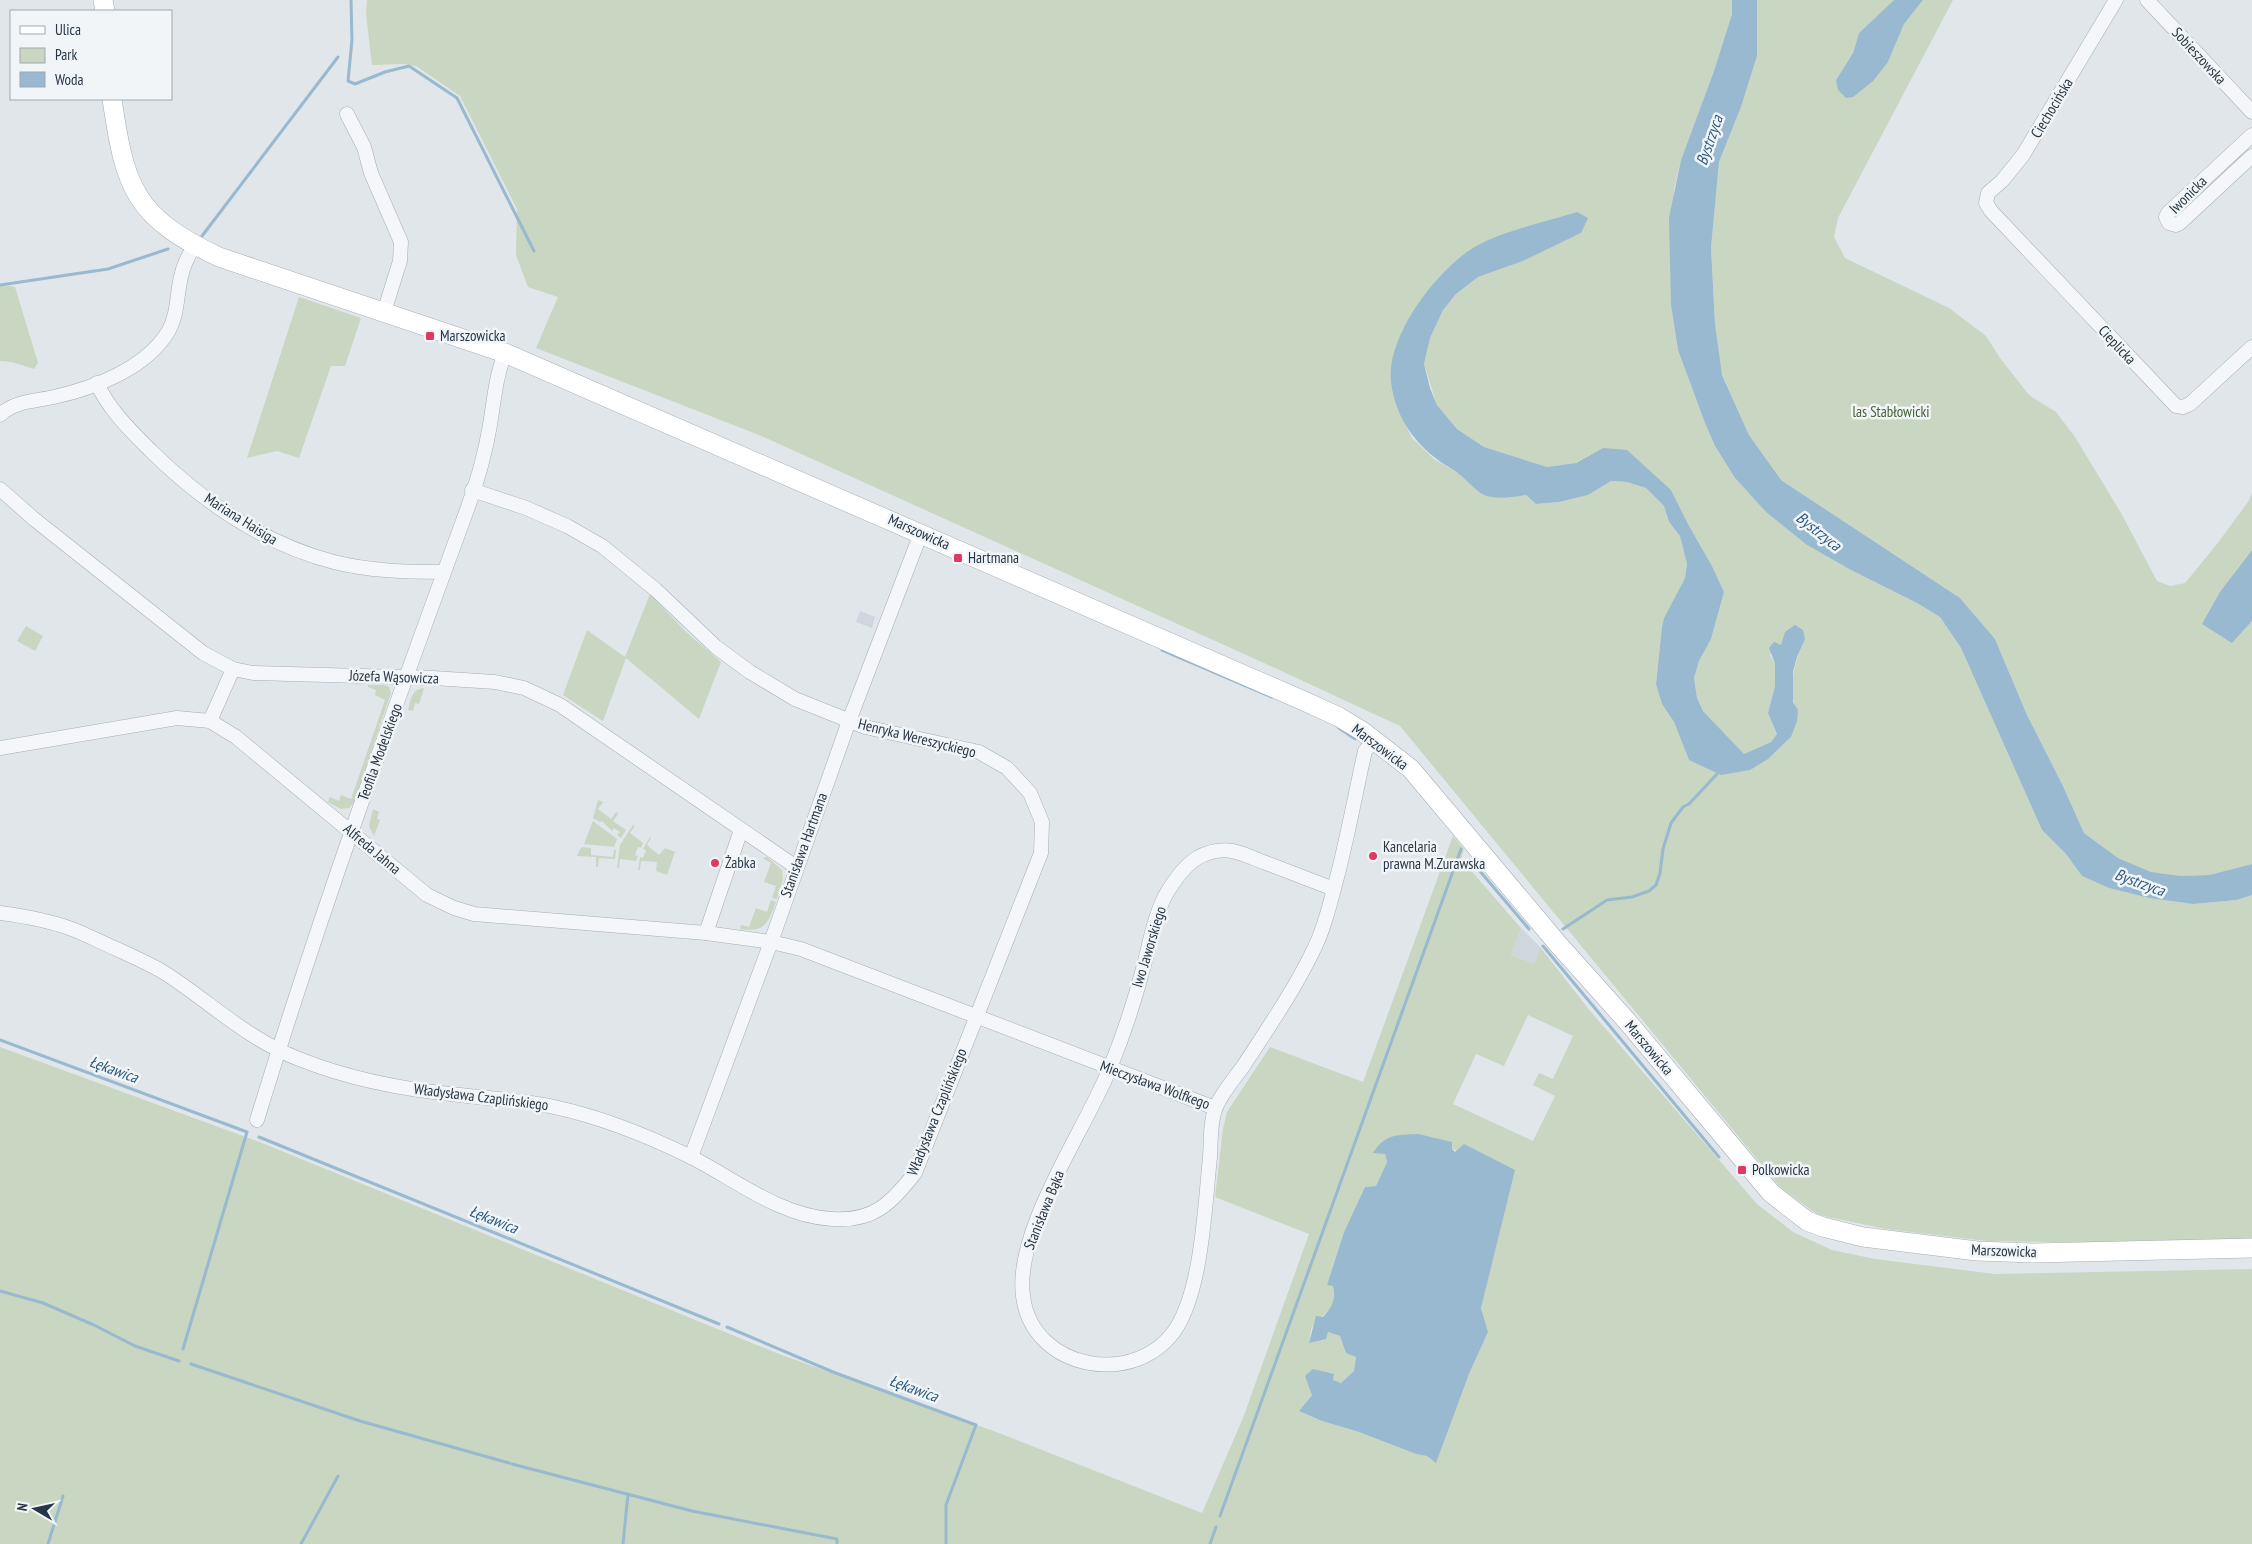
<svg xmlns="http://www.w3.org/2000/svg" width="2252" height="1544" font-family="'PT Sans Narrow',sans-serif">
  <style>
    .built { fill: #cfd6de }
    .green { fill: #c9d6c1; fill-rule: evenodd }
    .water { fill: #98b9cf }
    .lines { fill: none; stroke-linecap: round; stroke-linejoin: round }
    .stream { stroke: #98b9cf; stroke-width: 3 }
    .street-casing { stroke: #a5aeb6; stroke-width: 15 }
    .secondary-casing { stroke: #a5aeb6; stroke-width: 20 }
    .street { stroke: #f4f6f9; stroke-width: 14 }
    .secondary { stroke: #fff; stroke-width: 19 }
    .poi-dot { fill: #dd3965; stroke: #f1f5f8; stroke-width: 2 }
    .labels { text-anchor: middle; stroke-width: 5; stroke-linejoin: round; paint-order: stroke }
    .street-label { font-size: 15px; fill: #273645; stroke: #f1f5f8 }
    .poi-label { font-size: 15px; fill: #273645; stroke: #f1f5f8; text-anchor: start }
    .park-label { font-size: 15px; fill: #416233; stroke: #f1f5f8 }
    .water-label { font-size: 16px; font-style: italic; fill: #2c5a7e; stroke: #f1f5f8 }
  </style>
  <rect width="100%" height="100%" fill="#e1e6eb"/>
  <g class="built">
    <path d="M860,611L875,617L872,628L856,622Z"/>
    <path d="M1521,928L1540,947L1534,964L1511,955Z"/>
  </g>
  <g class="green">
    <path d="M367,0H1732V14L1714,71L1681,160L1674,190L1671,305L1678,350L1705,423L1715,446L1735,478L1766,512L1807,545L1851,570L1917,603L1940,617L1961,648L2042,830L2066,854L2082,876L2109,888L2149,898L2193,904L2237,900L2252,895V1239L2119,1243L1987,1241L1886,1229L1818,1215L1780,1187L1400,726L1264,663L759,435L536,348L558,297L528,287L516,255L517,209L460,96L416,66L404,64L372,65L366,14ZM1577,212L1581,233L1523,261L1478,277L1456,294L1443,310L1430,338L1424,364L1437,405L1457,429L1484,447L1547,467L1575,463L1603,448L1671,490L1688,524L1712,566L1724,592L1711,639L1699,661L1694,678L1697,698L1703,711L1744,754L1771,742L1777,734L1768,713L1775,686V663L1770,655L1781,645L1805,639C1796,657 1785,693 1798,710L1791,737L1768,759L1689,760L1674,722L1662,704L1656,684L1662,627L1664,618L1685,578L1687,564L1680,536L1669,522L1664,506L1646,488L1627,482L1611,481L1588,495L1559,502L1536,504L1526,495L1510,497L1484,495L1460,474L1434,459L1412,438L1397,407L1391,381L1393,358L1404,327L1499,237Z"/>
    <path d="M1757,0H1894L1859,33L1853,53L1836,80L1888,62L1904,24L1923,0H1953L1838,218L1834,237L1845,258L1949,308L1986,336L2000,358L2029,395L2056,412L2075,437L2121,513L2157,581L2170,586L2185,583L2217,544L2248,502L2252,493V550L2234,573L2232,643L2252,621V864L2209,875L2181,876L2151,872L2118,858L2084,833L2063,786L2027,715L1995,639L1960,598L1781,480L1749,435L1721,372L1715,324L1711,248L1719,162L1741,107L1757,56Z"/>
    <path d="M0,284L15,287L38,363L34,369L12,362L0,361Z"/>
    <path d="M299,297L361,318L345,366H331L299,458L277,451L247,458Z"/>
    <path d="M650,594L685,631L721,662L699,719L626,658L603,721L563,695L587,630L625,657Z"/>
    <path d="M26,626L43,636L35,651L17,641Z"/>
    <path d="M368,685H384L389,687L391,693L354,802L349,808L341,809L328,802L330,797L339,801L341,795L351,799L385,700L375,695L376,690L368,687Z"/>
    <path d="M424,688L419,704L415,703L413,711L408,710C411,699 412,689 424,688Z"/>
    <path d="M598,800L603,802L598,809L611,819L616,812L618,814L613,821L626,830L621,838L617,835L620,832L614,828L612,831L602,821L600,822L593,818Z"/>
    <path d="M373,809L379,812L377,819L380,820L374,836L369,826Z"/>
    <path d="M593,821L617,839L614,847L584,844Z"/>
    <path d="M633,825L635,826L630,833L643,843L641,848L638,847L635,855L638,856L636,861L620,859L619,868H617L620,845Z"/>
    <path d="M1453,836L1464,849L1461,859L1521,928L1511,955L1534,964L1540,947L1591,1012L1757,1204L1793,1232L1832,1250L1875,1259L1995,1274L2252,1269V1544H0V1047L257,1141L779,1354L999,1433L1202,1513L1243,1418L1309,1234L1215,1197L1223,1129L1227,1112L1270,1047L1363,1082ZM1528,1015L1573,1036L1553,1079L1539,1073L1533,1085L1555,1096L1533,1141L1453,1104L1476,1054L1504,1066ZM1452,1149L1514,1170L1481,1308L1488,1332L1469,1374L1436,1462L1427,1456L1416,1454L1359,1432L1322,1421L1299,1411L1312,1394L1334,1375L1332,1381L1341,1383L1354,1371L1356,1356L1346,1353L1340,1336L1328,1332L1325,1339L1309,1342C1310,1339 1310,1334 1311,1330C1318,1312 1341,1314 1333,1285H1327L1344,1232L1365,1187L1376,1186L1387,1162L1385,1154Z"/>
    <path d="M650,837L651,838L647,845L659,855L665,848L675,852L667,875L656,871L657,862L641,861L640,870H638L640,857L643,858L646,850L643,849Z"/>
    <path d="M583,847L591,848V855L613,857L614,850H616L615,859L599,858L598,867H596V857L577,856L580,849Z"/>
    <path d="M764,857H767L782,870L783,879L777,899L772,898L776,886L764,882L771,863L764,859Z"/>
    <path d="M771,900L776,902C768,923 765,933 740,929L741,925L749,927L756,908L767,912Z"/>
  </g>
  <g class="water">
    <path d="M1732,0H1757V56L1741,107L1719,162L1711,248L1715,324L1722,375L1749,435L1781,480L1960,598L1995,639L2027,715L2063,786L2084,833L2118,858L2151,872L2181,876L2209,875L2252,864V895L2237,900L2193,904L2149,898L2109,888L2082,876L2066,854L2042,830L1961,648L1940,617L1917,603L1851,570L1807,545L1766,512L1735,478L1715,446L1705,423L1678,350L1671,305L1669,218L1681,160L1714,71L1732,14Z"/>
    <path d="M1894,0H1923L1904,24L1888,62L1873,81L1853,97L1846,98L1838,90L1836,80L1853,53L1859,33Z"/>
    <path d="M1577,212L1588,218L1581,233L1523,261L1478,277L1456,294L1443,310L1430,338L1424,364L1430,388L1437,405L1457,429L1484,447L1547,467L1576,463L1603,448L1627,450L1671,490L1688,524L1712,566L1724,592L1711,639L1699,661L1694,678L1697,698L1703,711L1744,754L1771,742L1777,734L1768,713L1775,686V663L1769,648L1774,642L1781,645L1785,632L1795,625L1803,630L1805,639L1797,657L1793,672V702L1798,710L1797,721L1791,737L1768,759L1750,770L1721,775L1689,760L1674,722L1662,704L1656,684L1662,627L1664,618L1685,578L1687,564L1680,536L1669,522L1664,506L1646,488L1627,482L1611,481L1588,495L1559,502L1536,504L1526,495C1514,497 1496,500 1484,495C1475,491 1463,475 1452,469C1419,450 1396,421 1391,382C1386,337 1434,274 1470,250C1496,232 1546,222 1577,212Z"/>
    <path d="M2252,550V621L2232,643L2202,624L2220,592Z"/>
    <path d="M1418,1134L1452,1142V1149L1455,1152L1464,1144L1515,1170L1481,1308L1488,1332L1469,1374L1436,1463L1427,1456L1416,1454L1359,1432L1322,1421L1299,1411L1312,1395L1305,1376L1313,1369L1334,1374L1333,1380L1341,1383L1354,1371L1356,1357L1346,1353L1340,1336L1328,1332L1326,1339L1309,1343L1316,1316L1323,1317C1333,1307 1336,1298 1333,1286L1327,1285L1344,1232L1365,1187L1376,1186L1387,1162L1385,1154L1373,1153C1385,1134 1396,1135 1418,1134Z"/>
  </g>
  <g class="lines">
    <g class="stream">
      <path d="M351,0L352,40L348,81L355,84L385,72L409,66L457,98L534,251"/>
      <path d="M202,236L338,57"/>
      <path d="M0,285L108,269L168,249"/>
      <path d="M1162,650L1272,697"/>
      <path d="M1339,728L1355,739"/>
      <path d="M1473,863L1529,929"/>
      <path d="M1563,929L1607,900L1632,897L1649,891L1656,885L1660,873L1663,849L1671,823L1683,807L1689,804L1717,774"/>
      <path d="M1543,946L1719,1157"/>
      <path d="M0,1040L247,1132L183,1349"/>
      <path d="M259,1137L719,1324"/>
      <path d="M0,1291L43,1303L94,1325L135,1346L179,1361"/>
      <path d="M727,1327L833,1372L976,1425L946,1505V1544"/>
      <path d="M191,1364L360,1421L509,1463"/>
      <path d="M512,1464L692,1511L837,1539V1544"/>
      <path d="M1220,1516L1461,849"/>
      <path d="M48,1544L63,1496"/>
      <path d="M301,1544L338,1476"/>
      <path d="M623,1544L628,1494"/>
      <path d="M1210,1544L1216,1527"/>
    </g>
    <g class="street-casing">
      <g id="street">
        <path d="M2116,0L2023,155L2002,181L1988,193L1986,203L1991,211L2176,406L2183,407L2190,404L2252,347"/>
        <path d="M2147,0L2252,112"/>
        <path d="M347,114L364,147L371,173L401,242L400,261L384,312"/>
        <path d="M2252,135L2168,213L2166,217L2169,223L2176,225L2180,223L2252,156"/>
        <path d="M97,383C108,409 132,432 151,451C202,501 264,544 334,562C369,571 407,572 443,572"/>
        <path d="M0,415C14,401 36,401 54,397C94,388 145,369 168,332C179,313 176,293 182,273C184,263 190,254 194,245"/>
        <path d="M0,489L34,519L203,653L233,669L253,673L433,678L495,682L524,688L560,705L796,867"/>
        <path d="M210,721L233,669"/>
        <path d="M0,748L177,718L210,721L236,737L427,895L454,908L474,914L706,933L771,942L801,949L1215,1108"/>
        <path d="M1334,889C1311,880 1289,872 1266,863C1255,859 1243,853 1232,851C1220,849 1208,852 1197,858C1183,867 1173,882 1165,896C1154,918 1150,942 1144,965C1135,1000 1123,1036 1110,1068C1085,1130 1014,1231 1023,1296C1032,1371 1138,1389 1177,1327C1202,1286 1205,1205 1210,1157C1211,1142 1210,1121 1216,1107C1222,1092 1235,1078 1244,1065C1268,1028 1293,992 1312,953C1323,932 1329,908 1335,885C1347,841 1355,795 1365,751L1374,740"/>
        <path d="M0,913C22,916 47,920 69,928C86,934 102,943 119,950C135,958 153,965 168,975C212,1004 249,1040 299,1059C349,1079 406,1090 460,1095C492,1099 523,1100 554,1107C601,1117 648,1136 691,1157C736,1180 780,1216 832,1219C874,1222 891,1203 915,1173L1041,853L1042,822L1030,793L1007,768L979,752L865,727L795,699L750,672L716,647L656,590L602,546L567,526L526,508L472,490"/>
        <path d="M706,933L741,830"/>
        <path d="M257,1120C319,917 391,717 464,518C475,489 485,455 490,425C494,400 496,376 505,353"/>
        <path d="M691,1157L771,942L849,721L921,533"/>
      </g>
    </g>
    <g class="secondary-casing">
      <g id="secondary">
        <path d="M103,0L105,11"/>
        <path d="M112,99C125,188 134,217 219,257L505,353L1304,701L1339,717L1362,731L1411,769L1558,944L1626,1020L1771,1193L1807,1221L1823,1227L1863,1237L1977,1251L2033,1253L2252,1248"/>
      </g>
    </g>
    <use href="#street" class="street"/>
    <use href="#secondary" class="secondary"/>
  </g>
  <g class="poi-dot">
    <rect x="425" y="331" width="10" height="10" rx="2.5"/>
    <rect x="953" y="553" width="10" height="10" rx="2.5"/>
    <circle cx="1373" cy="856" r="5"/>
    <circle cx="715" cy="863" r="5"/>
    <rect x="1737" y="1165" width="10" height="10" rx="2.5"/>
  </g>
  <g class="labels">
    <g class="street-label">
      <text transform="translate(2199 56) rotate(47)" y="5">Sobieszowska</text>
      <text transform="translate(2052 108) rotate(-59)" y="5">Ciechocińska</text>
      <text transform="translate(2188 195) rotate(-45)" y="5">Iwonicka</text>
      <text transform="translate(2117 345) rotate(47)" y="5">Cieplicka</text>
      <text transform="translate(241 519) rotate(32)" y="5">Mariana Haisiga</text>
      <text transform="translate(919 532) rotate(24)" y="5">Marszowicka</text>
      <text transform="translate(394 677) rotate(2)" y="5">Józefa Wąsowicza</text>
      <text transform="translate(917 738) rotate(14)" y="5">Henryka Wereszyckiego</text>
      <text transform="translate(1380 747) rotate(37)" y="5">Marszowicka</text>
      <text transform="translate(380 752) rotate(-70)" y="5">Teofila Modelskiego</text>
      <text transform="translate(804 845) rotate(-70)" y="5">Stanisława Hartmana</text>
      <text transform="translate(372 849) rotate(40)" y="5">Alfreda Jahna</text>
      <text transform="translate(1149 947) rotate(-73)" y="5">Iwo Jaworskiego</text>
      <text transform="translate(1649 1048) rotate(50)" y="5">Marszowicka</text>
      <text transform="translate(1155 1085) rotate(20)" y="5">Mieczysława Wolfkego</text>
      <text transform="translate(481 1097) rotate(7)" y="5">Władysława Czaplińskiego</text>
      <text transform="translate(937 1112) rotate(-68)" y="5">Władysława Czaplińskiego</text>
      <text transform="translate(1044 1210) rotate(-68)" y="5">Stanisława Bąka</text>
      <text transform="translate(2004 1251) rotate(2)" y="5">Marszowicka</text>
    </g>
    <g class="poi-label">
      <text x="440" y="341">Marszowicka</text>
      <text x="968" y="563">Hartmana</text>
      <text x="1383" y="852">Kancelaria<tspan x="1383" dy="17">prawna M.Zurawska</tspan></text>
      <text x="725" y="868">Żabka</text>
      <text x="1752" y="1175">Polkowicka</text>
    </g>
    <g class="park-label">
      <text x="1891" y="417">las Stabłowicki</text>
    </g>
    <g class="water-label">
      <text transform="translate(1709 140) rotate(-71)" y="6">Bystrzyca</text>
      <text transform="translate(1819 531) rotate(38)" y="6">Bystrzyca</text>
      <text transform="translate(2140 882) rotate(20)" y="6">Bystrzyca</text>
      <text transform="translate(114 1069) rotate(20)" y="6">Łękawica</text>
      <text transform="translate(494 1219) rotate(22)" y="6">Łękawica</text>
      <text transform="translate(914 1388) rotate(20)" y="6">Łękawica</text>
    </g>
  </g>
  <rect x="10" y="10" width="162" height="90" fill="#f1f5f8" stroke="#a0a9b0"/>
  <rect x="20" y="26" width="25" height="8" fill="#ffffff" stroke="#a0a9b0"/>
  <text x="55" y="35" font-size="15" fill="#273645">Ulica</text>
  <rect x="20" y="48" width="25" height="15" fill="#c9d6c1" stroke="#a0a9b0"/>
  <text x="55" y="60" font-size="15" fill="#273645">Park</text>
  <rect x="20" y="72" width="25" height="15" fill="#98b9cf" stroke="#a0a9b0"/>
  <text x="55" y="85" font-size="15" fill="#273645">Woda</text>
  <g transform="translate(35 1509) rotate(279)" stroke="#f1f5f8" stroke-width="4" paint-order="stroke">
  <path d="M0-4L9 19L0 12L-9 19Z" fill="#273645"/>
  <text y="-8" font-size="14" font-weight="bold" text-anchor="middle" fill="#273645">N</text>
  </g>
</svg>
